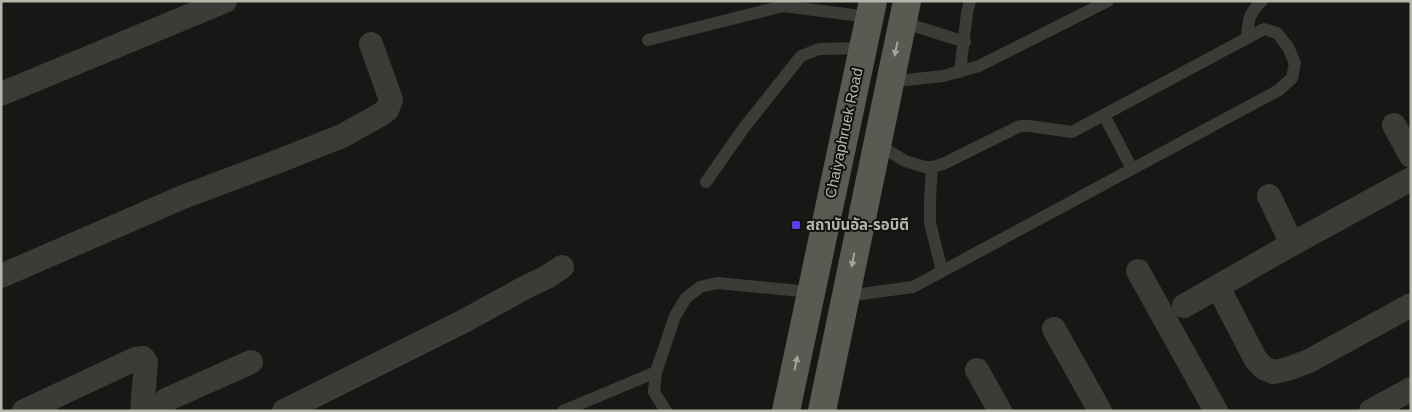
<svg xmlns="http://www.w3.org/2000/svg" width="1412" height="412" font-family="Arial,'Noto Sans Thai',sans-serif">
  <style>
    .lines { fill: none; stroke-linecap: round; stroke-linejoin: round }
    .lane { stroke: #3a3c37; stroke-width: 12 }
    .street { stroke: #3a3c37; stroke-width: 24 }
    .primary { stroke: #595b53; stroke-width: 28 }
    .oneway { fill: #a2a598 }
    .poi-dot { fill: #5a3ee7; stroke: #121311; stroke-width: 2 }
    .labels { text-anchor: middle; stroke-width: 4; stroke-linejoin: round; paint-order: stroke }
    .street-label { font-size: 15px; fill: #b4b7a9; stroke: #121311 }
    .poi-label { font-size: 15px; font-weight: bold; fill: #b4b7a9; stroke: #121311; text-anchor: start }
  </style>
  <rect width="100%" height="100%" fill="#171816"/>
  <g class="lines">
    <g class="lane">
      <path d="M902,22L965,42"/>
      <path d="M1247,38C1248,22 1249,12 1262,1"/>
      <path d="M648,40L783,6L869,17"/>
      <path d="M960,72L967,13L970,1"/>
      <path d="M889,82L943,76L979,66L1108,1"/>
      <path d="M1104,115L1132,169"/>
      <path d="M932,167L930,199V223L942,271"/>
      <path d="M706,182L743,129L801,56L819,49L862,48"/>
      <path d="M846,296L913,287L1279,90L1292,78L1295,63L1288,47L1277,33L1264,29L1072,132L1029,126H1020L943,164L932,167H925L905,161L877,144"/>
      <path d="M563,411L656,372"/>
      <path d="M666,411L654,392L656,372L675,316L686,298L700,287L717,283L811,292"/>
    </g>
    <g class="street">
      <path d="M1,94L225,1"/>
      <path d="M1394,125L1411,156"/>
      <path d="M1269,196L1292,244"/>
      <path d="M1138,271L1216,411"/>
      <path d="M1,276L183,197L279,161L342,136L378,116L387,110L391,100L371,44"/>
      <path d="M1218,287L1256,360L1264,368L1273,372L1288,369L1309,361L1411,305"/>
      <path d="M1184,306L1292,244L1411,179"/>
      <path d="M1054,329L1100,411"/>
      <path d="M977,370L1000,411"/>
      <path d="M24,411L135,359L143,358L146,362L142,411"/>
      <path d="M154,411L166,400L251,362"/>
      <path d="M284,411L464,321L528,286L547,277L562,267"/>
      <path d="M1371,411L1411,389"/>
    </g>
    <g class="primary">
      <path d="M786,411L873,1"/>
      <path d="M822,411L907,1"/>
    </g>
  </g>
  <defs><path id="oneway-solid" d="M-6-.8H1V-3.2L6.5 0L1 3.2V.8H-6Z" transform="scale(1.25)"/></defs>
  <g class="oneway">
    <use href="#oneway-solid" transform="translate(896 49) rotate(102)"/>
    <use href="#oneway-solid" transform="translate(853 260) rotate(101)"/>
    <use href="#oneway-solid" transform="translate(796 363) rotate(-78)"/>
  </g>
  <rect class="poi-dot" x="791" y="220" width="10" height="10" rx="2.5"/>
  <g class="labels">
    <g class="street-label">
      <text transform="translate(844 133) rotate(-78)" y="5">Chaiyaphruek Road</text>
    </g>
    <g class="poi-label">
      <text x="806" y="230">สถาบันอัล-รอบิตี</text>
    </g>
  </g>
  <rect width="1412" height="412" fill="none" stroke="#b4b7a9" stroke-width="5"/>
</svg>
